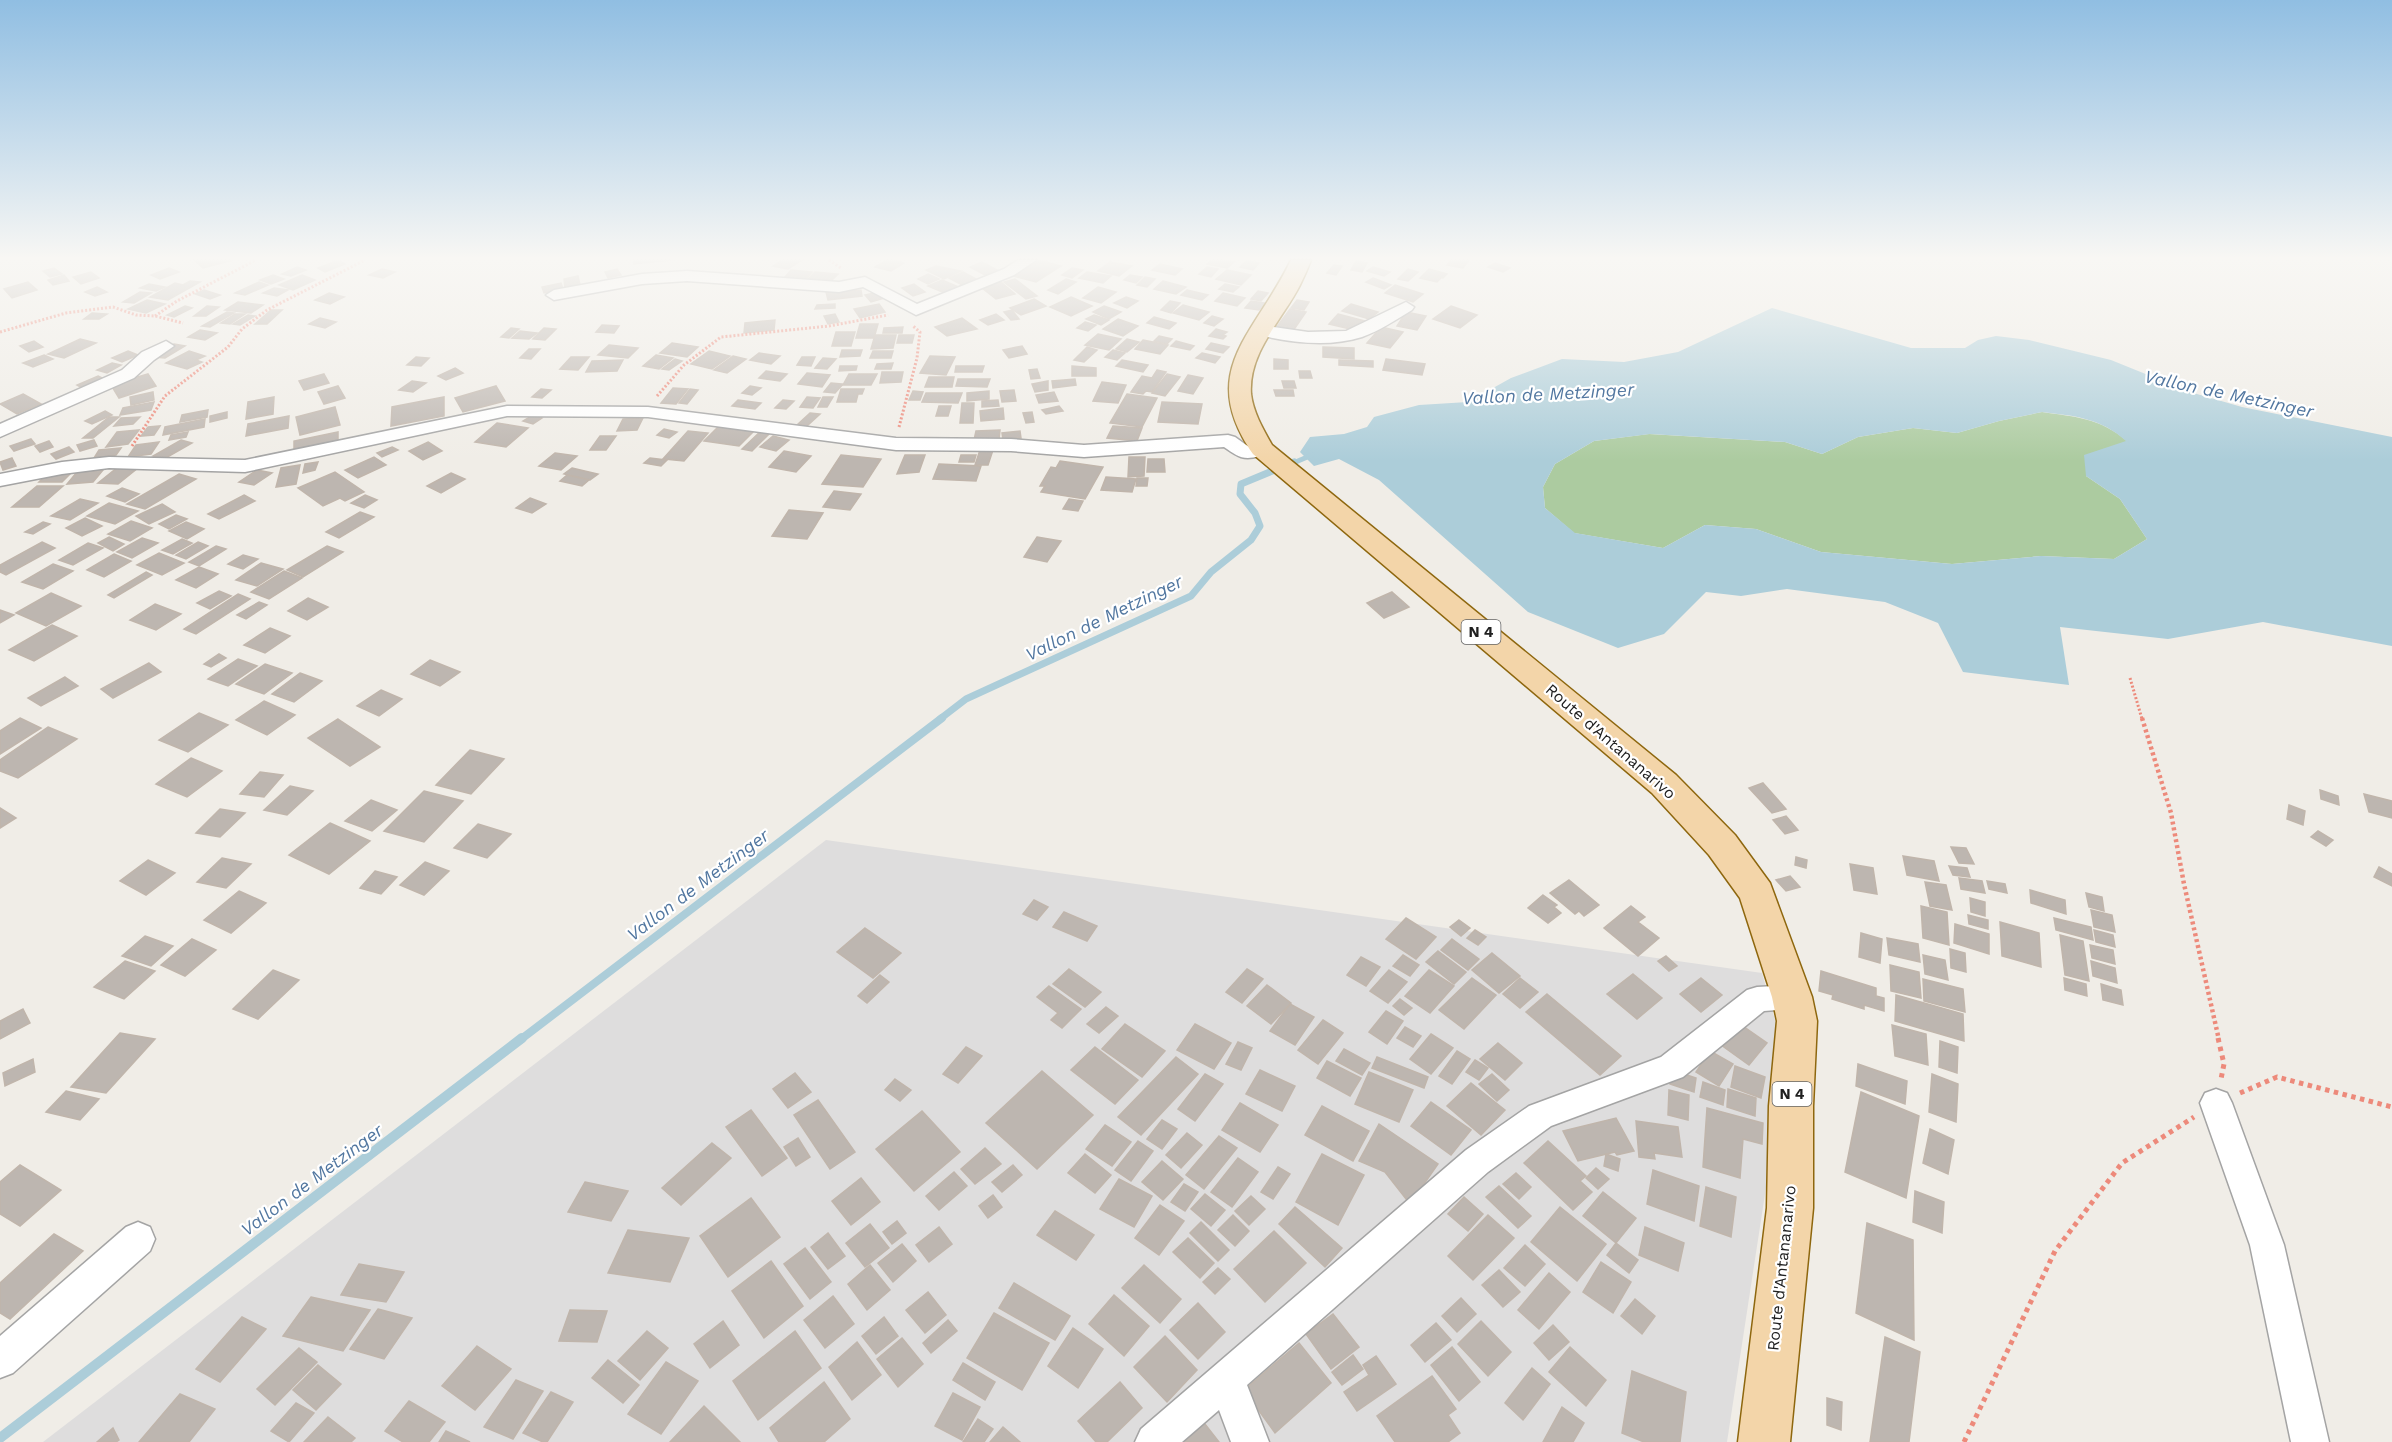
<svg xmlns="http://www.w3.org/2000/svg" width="2392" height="1442" font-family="'Work Sans',sans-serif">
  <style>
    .residential { fill: #dedddd }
    .forest { fill: #accba0 }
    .water { fill: #accdd9; fill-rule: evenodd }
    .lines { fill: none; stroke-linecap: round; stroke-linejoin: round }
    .stream-far3 { stroke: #accdd9; stroke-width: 5 }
    .stream-far2 { stroke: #accdd9; stroke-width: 7 }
    .stream-far1 { stroke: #accdd9; stroke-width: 8 }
    .stream { stroke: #accdd9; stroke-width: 10 }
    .building { fill: #bdb6b0; stroke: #c0b5ab; stroke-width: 1.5 }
    .minor-casing { stroke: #a4a4a4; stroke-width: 3 }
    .primary-casing { stroke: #8e670e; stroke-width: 3 }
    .path-far2 { stroke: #ed8a7b; stroke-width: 3; stroke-dasharray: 2 2; stroke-linecap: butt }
    .path-far1 { stroke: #ed8a7b; stroke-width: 4.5; stroke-dasharray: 3 3; stroke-linecap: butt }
    .path { stroke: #ed8a7b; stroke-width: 5; stroke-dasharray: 4.5 4.5; stroke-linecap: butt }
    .minor { fill: #fff; fill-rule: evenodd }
    .primary { fill: #f3d5a9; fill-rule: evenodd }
    .labels { text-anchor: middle; stroke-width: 4.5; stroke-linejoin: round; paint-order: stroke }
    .shield { fill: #fff; stroke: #636363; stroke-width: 1.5 }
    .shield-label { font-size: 15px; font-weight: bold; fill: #202020 }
    .street-label { font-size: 16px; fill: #202020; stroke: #fff }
    .water-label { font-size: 18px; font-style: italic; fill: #5277a0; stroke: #fff }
  </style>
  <rect width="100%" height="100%" fill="#f0ede7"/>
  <path class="residential" d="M826,840L1762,973L1780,1038L1775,1129L1727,1442H43Z"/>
  <path class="forest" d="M2042,412C2076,417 2100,418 2127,441L2086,476L2120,499L2147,539L2114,559L2041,556L1952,564L1821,552L1756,529L1705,525L1663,548L1574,533L1545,508L1543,487L1555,464L1594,441L1649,434L1785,442L1822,454L1858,437L1913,428L1957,433L1999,421Z"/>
  <path class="water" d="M1772,308L1911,348H1965L1978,340L1996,336L2029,340L2111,360L2190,392L2242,407L2392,437V646L2263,622L2168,639L2060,627L2069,685L1963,672L1938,623L1885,602L1787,589L1741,596L1706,592L1664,634L1618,648L1528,612L1379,480L1339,459L1314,466L1300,452L1310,437L1344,434L1367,427L1374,417L1419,405L1468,402L1511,378L1562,359L1624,362L1678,352ZM2042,412C2075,416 2101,418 2126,441L2084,455L2086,476L2120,499L2147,539L2114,559L2041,556L1952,564L1821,552L1756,529L1705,525L1663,548L1575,533L1545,508L1543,487L1555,464L1594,441L1650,434L1785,442L1822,454L1858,437L1913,428L1957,433L1999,421Z"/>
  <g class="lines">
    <path class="stream-far3" d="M1291,464L1312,455"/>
    <path class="stream-far2" d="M940,719L966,699L1191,596L1211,572L1251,540L1260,526L1255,513L1240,494L1241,484L1294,462"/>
    <path class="stream-far1" d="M520,1040L942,718"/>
    <path class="stream" d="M0,1438L522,1038"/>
  </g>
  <g class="building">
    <path d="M194,260H233L203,268Z"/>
    <path d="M338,260L345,264L325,272L318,268Z"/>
    <path d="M634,260H672L634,264Z"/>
    <path d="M782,260H802L788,269L773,266Z"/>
    <path d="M887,260H892L904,263L891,271L875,267Z"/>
    <path d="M1038,260L1061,266L1036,282L1013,276Z"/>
    <path d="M1212,260H1223L1234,262L1227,268L1207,264Z"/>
    <path d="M1451,260H1469L1463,268L1447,265Z"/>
    <path d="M1246,261L1259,263L1253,270L1240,267Z"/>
    <path d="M1356,261L1367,263L1362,272L1351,270Z"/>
    <path d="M982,262L997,270L985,275L970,267Z"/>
    <path d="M1110,262L1132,266L1119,276L1098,271Z"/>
    <path d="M1495,263L1510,268L1503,272L1488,267Z"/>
    <path d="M1160,264L1182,269L1175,275L1152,270Z"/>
    <path d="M1334,265L1342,266L1336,275L1327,273Z"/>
    <path d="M936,266L961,271L944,279L926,270Z"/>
    <path d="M297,267L306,270L291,276L282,274Z"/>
    <path d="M1207,267L1218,269L1211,277L1199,274Z"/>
    <path d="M1373,267L1390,272L1384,276L1367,271Z"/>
    <path d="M54,268L62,274L50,277L43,271Z"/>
    <path d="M169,268L179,272L160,279L151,275Z"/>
    <path d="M1072,268L1083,270L1072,278L1062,275Z"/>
    <path d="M382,269L395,272L383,278L369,275Z"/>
    <path d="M617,269L621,275L608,278L605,272Z"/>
    <path d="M1408,269L1418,272L1408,281L1398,279Z"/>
    <path d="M1429,269L1447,274L1443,278L1425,273Z"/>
    <path d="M791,270L812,272L806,279L785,277Z"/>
    <path d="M1227,270L1251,275L1241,285L1216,279Z"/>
    <path d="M91,272L99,278L81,284L73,277Z"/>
    <path d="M815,272L838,274L831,281L808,279Z"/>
    <path d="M963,272L976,279L962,285L949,278Z"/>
    <path d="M1087,272L1111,276L1103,283L1079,278Z"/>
    <path d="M928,274L939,279L928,284L918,279Z"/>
    <path d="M1424,274L1441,278L1437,282L1420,278Z"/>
    <path d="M64,275L69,281L53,285L48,280Z"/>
    <path d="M273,275L284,279L271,284L260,280Z"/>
    <path d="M302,275L315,280L293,290L279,285Z"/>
    <path d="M1130,275L1142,277L1136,283L1124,280Z"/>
    <path d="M578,276L580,285L565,288L564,279Z"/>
    <path d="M1145,277L1155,279L1147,287L1137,285Z"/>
    <path d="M1373,278L1391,285L1384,289L1366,282Z"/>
    <path d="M1015,279L1037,296L1026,299L1004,282Z"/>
    <path d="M1066,279L1076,282L1058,294L1048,290Z"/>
    <path d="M942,280L961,288L947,294L928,286Z"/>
    <path d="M190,281L200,282L168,300L150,297L175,283L183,285Z"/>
    <path d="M1163,281L1186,287L1176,294L1154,289Z"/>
    <path d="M28,282L37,290L12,298L4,289Z"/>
    <path d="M259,282L268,285L245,295L235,293Z"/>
    <path d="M1001,282L1015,294L996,299L982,288Z"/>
    <path d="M561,283L563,289L544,293L542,287Z"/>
    <path d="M149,284L165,287L156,291L140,288Z"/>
    <path d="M914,284L925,292L913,296L902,288Z"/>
    <path d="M1225,284L1239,287L1233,292L1219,289Z"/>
    <path d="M1395,285L1423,294L1413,302L1385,293Z"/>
    <path d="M97,287L107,292L95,296L85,292Z"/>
    <path d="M1098,287L1116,292L1101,303L1083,298Z"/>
    <path d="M274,288L288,290L277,296L263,293Z"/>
    <path d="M204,290L220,295L210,299L195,294Z"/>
    <path d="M841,290V292L861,290L862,296L828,300L826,292Z"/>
    <path d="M1187,290L1208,295L1202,300L1181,295Z"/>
    <path d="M1258,291L1268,293L1261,301L1251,299Z"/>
    <path d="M140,292L151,293L134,303L123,302Z"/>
    <path d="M879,292L885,298L871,302L865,295Z"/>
    <path d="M329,293L344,297L330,304L315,300Z"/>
    <path d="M1223,293L1245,298L1237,306L1215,301Z"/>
    <path d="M1071,297L1092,306L1071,316L1050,307Z"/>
    <path d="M1126,297L1138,301L1127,308L1114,303Z"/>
    <path d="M1034,299L1046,306L1021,315L1010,308Z"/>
    <path d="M147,300L165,304L146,313L128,309Z"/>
    <path d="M1297,300L1309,302L1304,310L1291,308Z"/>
    <path d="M1170,301L1180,303L1171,313L1161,310Z"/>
    <path d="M1251,301L1265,303L1259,310L1245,308Z"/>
    <path d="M238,302L263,305L251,313L225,310Z"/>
    <path d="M835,304V308L815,309L817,305Z"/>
    <path d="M879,304L885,312L860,318L854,309Z"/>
    <path d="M1351,304L1378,312L1369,319L1342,311Z"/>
    <path d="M1183,305L1209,312L1199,320L1173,313Z"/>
    <path d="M185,306L192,308L174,317L167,315Z"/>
    <path d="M207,306L219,307L206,316H194Z"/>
    <path d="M1104,306L1121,312L1109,319L1093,312Z"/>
    <path d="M1451,306L1477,315L1460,328L1433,319Z"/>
    <path d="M1290,309L1306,312L1293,331L1276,328Z"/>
    <path d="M271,310H282L267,324H255Z"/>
    <path d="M1012,310L1019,319L1011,320L1004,312Z"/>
    <path d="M227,312L234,313L210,327L202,326Z"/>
    <path d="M1406,312L1426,316L1417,330L1397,326Z"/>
    <path d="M92,313L107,314L99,319H84Z"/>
    <path d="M235,314H245L230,324L221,323Z"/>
    <path d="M835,314L839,322L828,324L824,316Z"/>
    <path d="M996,314L1004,320L988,325L980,320Z"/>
    <path d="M1338,314L1365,321L1350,329L1329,324Z"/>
    <path d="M248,315L255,316L240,325L233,324Z"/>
    <path d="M1094,315L1109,320L1101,325L1086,319Z"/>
    <path d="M1212,316L1223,319L1214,326L1204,323Z"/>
    <path d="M1154,317L1176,323L1169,329L1147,323Z"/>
    <path d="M320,318L336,322L325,328L309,324Z"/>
    <path d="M962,318L977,329L947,336L935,327Z"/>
    <path d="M1118,319L1138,326L1123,336L1103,329Z"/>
    <path d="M775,320L774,330L744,333L745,323Z"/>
    <path d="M1085,322L1096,325L1088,331L1077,328Z"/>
    <path d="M860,324H878L874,338H856Z"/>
    <path d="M602,325L619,326L614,333L596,332Z"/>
    <path d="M903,327L902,333H883L884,328Z"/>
    <path d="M1381,327L1403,332L1390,348L1367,343Z"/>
    <path d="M511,328L519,329L509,338L501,337Z"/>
    <path d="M544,328L556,329L545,340L533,339Z"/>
    <path d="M1216,329L1227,332L1223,335L1226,336L1223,339L1209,336Z"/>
    <path d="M200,330L217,333L205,340L188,337Z"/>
    <path d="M520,331L537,333L529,339L512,338Z"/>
    <path d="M836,332H855L851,346H832Z"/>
    <path d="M1098,334L1121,339L1109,350L1085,345Z"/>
    <path d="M875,335H896L893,348L871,349Z"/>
    <path d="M899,335H914L912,343H897Z"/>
    <path d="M1159,336L1172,339L1167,344L1154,341Z"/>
    <path d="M80,339L96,343L64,358L48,354Z"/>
    <path d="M1127,339L1139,342L1127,352L1116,349Z"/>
    <path d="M1143,340L1168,345L1160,354L1135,349Z"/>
    <path d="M34,341L43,347L29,352L20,346Z"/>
    <path d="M1176,341L1194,346L1190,350L1171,346Z"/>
    <path d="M672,343L698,347L687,357L660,353Z"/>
    <path d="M1211,343L1229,347L1223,353L1206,349Z"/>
    <path d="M174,344L185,346L165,358L153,357Z"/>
    <path d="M609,345L638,348L628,358L598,355Z"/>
    <path d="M1022,346L1027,354L1009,358L1003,350Z"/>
    <path d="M1087,347L1097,350L1084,362L1074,360Z"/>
    <path d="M1323,347L1354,348V359L1323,357Z"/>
    <path d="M529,349H540L531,359L520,358Z"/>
    <path d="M842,350H862L860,356L840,357Z"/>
    <path d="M1113,350L1125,353L1117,360L1105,357Z"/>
    <path d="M128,351L138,355L122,362L112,358Z"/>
    <path d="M189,351L205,356L196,360L202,362L187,369L166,363Z"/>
    <path d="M709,351L730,356L712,369L691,364Z"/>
    <path d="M873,351H893L891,358H870Z"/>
    <path d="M759,353L780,356L771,364L750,360Z"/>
    <path d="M1202,353L1220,357L1215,363L1196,358Z"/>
    <path d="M44,355L53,359L33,367L23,363Z"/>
    <path d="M656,355L673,358L659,369L643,366Z"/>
    <path d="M733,356L746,359L727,373L714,370Z"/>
    <path d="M930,356L955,357L946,375L920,373Z"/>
    <path d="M416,357L429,358L421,366L407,365Z"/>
    <path d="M571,357H589L578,370L560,369Z"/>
    <path d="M802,357H815L811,366L797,365Z"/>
    <path d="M823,358L836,359L827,369L815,368Z"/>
    <path d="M675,359L682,361L669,370L662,369Z"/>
    <path d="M1274,359L1288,360V369H1274Z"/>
    <path d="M1386,359L1425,364L1422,375L1383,370Z"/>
    <path d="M623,360L617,371L586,372L592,361Z"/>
    <path d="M1122,360L1148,365L1143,372L1116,366Z"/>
    <path d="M1339,360L1373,361V367L1339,365Z"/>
    <path d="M112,363L121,365L107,373L97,370Z"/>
    <path d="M893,363L891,369H875L877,364Z"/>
    <path d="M840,366H857L856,370L839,371Z"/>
    <path d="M956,366H984L982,372H955Z"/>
    <path d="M1072,366L1096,368V376H1072Z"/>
    <path d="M455,368L463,373L446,380L438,376Z"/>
    <path d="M1037,369L1040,378L1031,379L1029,370Z"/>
    <path d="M1157,370L1166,372L1152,392L1146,391L1143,394L1131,392L1142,376L1152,378Z"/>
    <path d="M766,371L787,374L780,381L759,378Z"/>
    <path d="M1299,371H1310L1312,378H1300Z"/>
    <path d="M882,372H903L901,382L880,383Z"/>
    <path d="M807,373L830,375L822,387L798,384Z"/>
    <path d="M148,374L156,386L119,398L111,385Z"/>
    <path d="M324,374L329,383L304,390L299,381Z"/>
    <path d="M849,374H877L871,385H843Z"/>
    <path d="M1167,374L1180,377L1165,396L1152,393Z"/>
    <path d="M1188,375L1203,378L1193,394L1178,391Z"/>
    <path d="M98,376L108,381L86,390L77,385Z"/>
    <path d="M929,377H954L952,387H925Z"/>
    <path d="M958,379H990L987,387L956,386Z"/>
    <path d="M1075,379L1076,385L1053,388L1052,381Z"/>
    <path d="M412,381L426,383L413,392L399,390Z"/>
    <path d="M1048,381V390L1035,392L1032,384Z"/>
    <path d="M1282,381H1294L1296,388H1284Z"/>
    <path d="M1102,382L1126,385L1118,403L1093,401Z"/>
    <path d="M831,383L843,384L835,393L824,392Z"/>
    <path d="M338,386L345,398L324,404L318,392Z"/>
    <path d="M496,386L505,401L463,412L455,398Z"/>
    <path d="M750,386L761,388L752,395L742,393Z"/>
    <path d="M673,388L688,389L676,404L661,403Z"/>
    <path d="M541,389L551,390L542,398L532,397Z"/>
    <path d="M690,389L698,390L687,404L679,403Z"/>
    <path d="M841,389H864L862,394H858L856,402H837Z"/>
    <path d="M1014,390L1016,401L1002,402L1000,391Z"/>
    <path d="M1274,390H1293L1294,396H1276Z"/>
    <path d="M913,391L923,392L920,400H909Z"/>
    <path d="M989,391V399L967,401V393Z"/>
    <path d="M153,392L154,400L131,405L130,397Z"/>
    <path d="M1054,392L1058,401L1039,403L1036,395Z"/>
    <path d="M926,393H962L958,403L922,402Z"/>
    <path d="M23,394L41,404L17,414L0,404Z"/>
    <path d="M1127,394L1157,398L1142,427L1110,423Z"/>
    <path d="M274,397L273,414L246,419L248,402Z"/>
    <path d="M444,397V416L391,426L392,407Z"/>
    <path d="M807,397L820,398L813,408L800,407Z"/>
    <path d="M823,397H833L827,407H818Z"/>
    <path d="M738,400L761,403L755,409L732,406Z"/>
    <path d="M783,400L794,401L786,409L775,408Z"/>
    <path d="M998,400L999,406L982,407V401Z"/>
    <path d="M154,402L151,410L120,415L123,408Z"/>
    <path d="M1162,402L1202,404L1198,424L1158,422Z"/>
    <path d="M962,403H974L973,423H960Z"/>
    <path d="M939,406H951L948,416H936Z"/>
    <path d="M1059,406L1063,411L1046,414L1042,410Z"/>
    <path d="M335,407L340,425L300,435L296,417Z"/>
    <path d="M1003,408L1004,419L981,421L980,411Z"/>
    <path d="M208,410L207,417L180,422L182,415Z"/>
    <path d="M105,411L112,415L92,424L85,421Z"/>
    <path d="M227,412V418L210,422V416Z"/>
    <path d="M1032,412L1034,422L1026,423L1023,413Z"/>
    <path d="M810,413L820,414L807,426L798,424Z"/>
    <path d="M533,415L542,418L533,424L523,421Z"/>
    <path d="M289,416L288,428L246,436L248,424Z"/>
    <path d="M109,417H119L93,438H83Z"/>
    <path d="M140,417L133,424L114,426L121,418Z"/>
    <path d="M643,418L637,430L617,431L623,419Z"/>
    <path d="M205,419L204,427L163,435L165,427Z"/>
    <path d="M497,423L528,428L506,447L475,442Z"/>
    <path d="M720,425L754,431L739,446L704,441Z"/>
    <path d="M160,426L154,435L141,436L148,427Z"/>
    <path d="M1113,426L1142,428L1137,441L1107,438Z"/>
    <path d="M664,429L677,432L669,438L657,435Z"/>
    <path d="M763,429L773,430L752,451L742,449Z"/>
    <path d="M139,430L128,444L106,447L117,432Z"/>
    <path d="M1000,430L999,440H974L976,431Z"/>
    <path d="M688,431L708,433L684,461L663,459Z"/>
    <path d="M1020,431L1021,438L1003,440L1002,433Z"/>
    <path d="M188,432L186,437L169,440L171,435Z"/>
    <path d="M338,432V443L294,452V441Z"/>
    <path d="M600,436H616L606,450H590Z"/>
    <path d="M773,436L789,440L776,451L760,447Z"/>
    <path d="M31,439L35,444L14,451L10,446Z"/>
    <path d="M94,440L97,446L80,451L77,445Z"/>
    <path d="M181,440L192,443L164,459L153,456Z"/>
    <path d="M49,441L53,447L40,452L35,446Z"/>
    <path d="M159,442L151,454L128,457L136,445Z"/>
    <path d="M428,442L442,451L423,460L409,451Z"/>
    <path d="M69,447L74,452L56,459L51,454Z"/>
    <path d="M392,447L398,450L382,457L377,453Z"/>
    <path d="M121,448L116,455L94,458L99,450Z"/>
    <path d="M980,450H993L988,465H975Z"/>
    <path d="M784,451L811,456L796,472L769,467Z"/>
    <path d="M555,453L577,456L561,470L539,466Z"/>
    <path d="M841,455L881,459L863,487L822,484Z"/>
    <path d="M905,455H925L919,472L897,474Z"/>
    <path d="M961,455H976L974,462H959Z"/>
    <path d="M374,457L386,465L358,478L345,470Z"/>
    <path d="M1129,457H1145L1144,476L1128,477Z"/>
    <path d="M12,458L16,466L3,470L0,462Z"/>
    <path d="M650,458L667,460L661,466L644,463Z"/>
    <path d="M1148,459H1164L1165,472H1147Z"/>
    <path d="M1060,461L1103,467L1085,499L1041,492L1045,486H1040L1051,467L1056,468Z"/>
    <path d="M318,462L315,470L303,473L305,464Z"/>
    <path d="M939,464L981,466L976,481L933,479Z"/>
    <path d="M300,465L296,484L276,487L281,468Z"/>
    <path d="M118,467L138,468L118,484L98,483Z"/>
    <path d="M572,468L598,474L590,480L564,474Z"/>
    <path d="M103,470L93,482L67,484L77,472Z"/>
    <path d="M257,470L272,473L254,485L239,482Z"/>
    <path d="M72,472L62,482H39L48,473Z"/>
    <path d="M335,472L364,492L345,501L340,498L323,506L298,488Z"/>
    <path d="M451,473L465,479L441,493L427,486Z"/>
    <path d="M179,474L196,479L145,509L127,504Z"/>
    <path d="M567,475L589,480L582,486L560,481Z"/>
    <path d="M1106,477L1136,479L1132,492L1101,490Z"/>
    <path d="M1137,478H1148L1147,486H1136Z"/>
    <path d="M37,486H63L39,507H12Z"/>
    <path d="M122,488L139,494L125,502L107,496Z"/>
    <path d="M834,491L861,494L850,510L823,507Z"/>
    <path d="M244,495L255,501L219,519L208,514Z"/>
    <path d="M365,495L377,500L364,508L351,503Z"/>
    <path d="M530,498L546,504L532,513L516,508Z"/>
    <path d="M80,499L98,503L70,520L51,516Z"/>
    <path d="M1069,499L1083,501L1078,511L1063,509Z"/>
    <path d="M109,503L138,511L115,524L87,516Z"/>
    <path d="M162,504L175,512L149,524L136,516Z"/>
    <path d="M789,510L823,513L807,539L772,536Z"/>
    <path d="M360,512L374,517L339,538L326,532Z"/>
    <path d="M176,515L187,519L169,529L159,524Z"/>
    <path d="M85,518L102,526L82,536L66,528Z"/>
    <path d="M131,521L152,528L130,541L108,534Z"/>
    <path d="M43,522L50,524L33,534L25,532Z"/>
    <path d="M186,522L204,529L187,539L169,531Z"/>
    <path d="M109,537L124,544L113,551L98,543Z"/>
    <path d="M1037,537L1061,541L1047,562L1024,557Z"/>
    <path d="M142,538L158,543L132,558L117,552Z"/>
    <path d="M182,539L192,543L173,554L162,550Z"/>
    <path d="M42,542L55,548L6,575L0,572V565Z"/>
    <path d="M198,542L208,546L186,559L176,555Z"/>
    <path d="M88,543L103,548L73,565L59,560Z"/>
    <path d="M216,546L226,549L199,566L189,562Z"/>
    <path d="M327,546L343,552L303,577L287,570Z"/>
    <path d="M159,553L184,563L162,575L137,565Z"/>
    <path d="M114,554L131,561L104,577L87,570Z"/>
    <path d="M243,555L258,559L243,569L228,564Z"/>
    <path d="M261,563L283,569L257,586L236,580Z"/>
    <path d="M53,564L73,571L43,589L22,582Z"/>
    <path d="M199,567L218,574L196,588L176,580Z"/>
    <path d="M284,571L302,578L269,599L251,592Z"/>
    <path d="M146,572L152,575L114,598L108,595Z"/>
    <path d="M219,591L231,596L210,609L197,603Z"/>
    <path d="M1392,592L1409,607L1384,618L1367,603Z"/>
    <path d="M51,593L81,606L46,626L16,613Z"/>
    <path d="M238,594L250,599L196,634L184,629Z"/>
    <path d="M308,598L328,607L307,620L288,611Z"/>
    <path d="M259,602L267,605L246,619L237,615Z"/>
    <path d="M155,604L181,614L156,630L130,620Z"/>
    <path d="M0,610L14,615L0,623Z"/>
    <path d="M52,625L77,636L34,661L9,650Z"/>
    <path d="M270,628L290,636L265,653L244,645Z"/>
    <path d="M219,654L226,658L211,667L204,664Z"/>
    <path d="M238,659L257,666L228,686L208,679Z"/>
    <path d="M430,660L460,672L440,686L411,674Z"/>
    <path d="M149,663L161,672L113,698L101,689Z"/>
    <path d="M265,664L292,673L264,694L236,684Z"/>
    <path d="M300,673L322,681L294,702L272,694Z"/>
    <path d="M65,677L78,686L41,706L28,698Z"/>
    <path d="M381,690L402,699L379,716L357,706Z"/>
    <path d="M264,701L295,715L267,735L236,720Z"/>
    <path d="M199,713L228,725L188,752L159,740Z"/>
    <path d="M20,718L41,728L0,754V731Z"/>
    <path d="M338,719L380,747L350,766L308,738Z"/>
    <path d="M48,727L77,739L18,778L0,771V760Z"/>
    <path d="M470,750L504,759L471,794L436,785Z"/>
    <path d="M191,758L222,771L187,797L156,784Z"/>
    <path d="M260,772L283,775L264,797L240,794Z"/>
    <path d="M1763,783L1786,809L1772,813L1749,788Z"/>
    <path d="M290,786L313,791L287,815L264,810Z"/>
    <path d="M2320,790L2338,796L2339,805L2321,799Z"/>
    <path d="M424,791L463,801L424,842L384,831Z"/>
    <path d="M2364,794L2392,801V818L2369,812Z"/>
    <path d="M371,800L397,810L372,831L345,821Z"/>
    <path d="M2289,805L2305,811L2303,825L2287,819Z"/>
    <path d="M0,808L16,818L0,828Z"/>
    <path d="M220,809L245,813L220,837L196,833Z"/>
    <path d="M1786,816L1798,830L1785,834L1773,820Z"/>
    <path d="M330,823L370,841L329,874L289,855Z"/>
    <path d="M478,824L511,834L487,858L454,848Z"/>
    <path d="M2318,831L2333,840L2326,846L2311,837Z"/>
    <path d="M1951,847L1966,848L1974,864L1959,863Z"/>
    <path d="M1903,856L1934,861L1939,881L1907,875Z"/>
    <path d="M1796,857L1807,860L1806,868L1795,865Z"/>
    <path d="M222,858L251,864L226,888L197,882Z"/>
    <path d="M148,860L175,873L146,895L120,881Z"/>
    <path d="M425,862L449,871L424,895L400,885Z"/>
    <path d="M1850,864L1873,868L1877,894L1854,890Z"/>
    <path d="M1949,866L1967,868L1970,877L1953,875Z"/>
    <path d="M2379,867L2392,874V886L2374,877Z"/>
    <path d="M375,871L397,877L381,894L360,888Z"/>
    <path d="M1790,876L1800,887L1786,891L1776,880Z"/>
    <path d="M1959,878L1982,881L1985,893L1961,889Z"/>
    <path d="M1569,880L1599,905L1584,916L1579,911L1575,914L1550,893Z"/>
    <path d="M1987,881L2005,884L2007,893L1989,889Z"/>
    <path d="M1925,882L1946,885L1952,910L1930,906Z"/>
    <path d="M2030,890L2065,900L2066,914L2031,903Z"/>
    <path d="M239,891L266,903L231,933L204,920Z"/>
    <path d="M2086,893L2102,897L2104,911L2089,907Z"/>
    <path d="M1543,895L1557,905L1554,907L1561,913L1548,923L1528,908Z"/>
    <path d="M1970,898L1985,902V916L1971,912Z"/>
    <path d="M1034,900L1048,907L1037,920L1023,914Z"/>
    <path d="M1631,906L1645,917L1638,922L1659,938L1638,956L1604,928Z"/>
    <path d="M1921,906L1947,912L1949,945L1923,938Z"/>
    <path d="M2091,910L2112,915L2115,932L2094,927Z"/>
    <path d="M1064,912L1097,926L1087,941L1053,927Z"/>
    <path d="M1968,915L1988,920V929L1969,924Z"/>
    <path d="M1406,918L1436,937L1416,959L1386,939Z"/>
    <path d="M2054,918L2091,927L2093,940L2056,930Z"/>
    <path d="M1459,920L1470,928L1461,936L1450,927Z"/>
    <path d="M2000,922L2039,933L2041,967L2002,956Z"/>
    <path d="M1955,924L1989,934V954L1954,943Z"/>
    <path d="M865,928L901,953L873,978L837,952Z"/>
    <path d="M1475,930L1486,937L1478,945L1467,938Z"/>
    <path d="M2094,930L2113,935L2115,947L2096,942Z"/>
    <path d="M1861,933L1882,939L1880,963L1859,957Z"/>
    <path d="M2060,935L2083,941L2089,981L2065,975Z"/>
    <path d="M145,936L173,946L151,966L122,956Z"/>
    <path d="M1887,938L1918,944L1920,962L1889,955Z"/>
    <path d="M192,939L216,950L185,976L161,965Z"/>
    <path d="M1452,939L1479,959L1468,970L1441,950Z"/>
    <path d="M2090,945L2113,950L2115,964L2092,958Z"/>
    <path d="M1950,949L1965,953L1966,972L1951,968Z"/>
    <path d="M1438,951L1466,972L1454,984L1426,962Z"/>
    <path d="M1492,953L1520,976L1499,993L1472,970Z"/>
    <path d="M1403,955L1419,965L1410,976L1393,966Z"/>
    <path d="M1923,955L1945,960L1948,980L1925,974Z"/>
    <path d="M1666,956L1677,966L1669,971L1658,961Z"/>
    <path d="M1361,957L1380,967L1366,986L1347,975Z"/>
    <path d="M125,961L155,971L124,999L94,987Z"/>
    <path d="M2091,961L2115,968L2117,983L2093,976Z"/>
    <path d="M1890,965L1919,972L1921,998L1891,991Z"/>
    <path d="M1069,969L1101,992L1085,1007L1053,984Z"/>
    <path d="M1247,969L1263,979L1242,1003L1226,992Z"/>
    <path d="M273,970L299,980L258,1019L233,1009Z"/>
    <path d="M1389,970L1407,982L1388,1003L1370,991Z"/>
    <path d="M1429,970L1454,986L1430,1013L1405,996Z"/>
    <path d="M1821,971L1876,988V996L1884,998V1011L1864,1005V1009L1832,999L1833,995L1819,991Z"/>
    <path d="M1633,974L1662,998L1637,1019L1607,994Z"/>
    <path d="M880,975L889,982L867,1003L858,996Z"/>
    <path d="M1472,978L1496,995L1464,1029L1439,1010Z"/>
    <path d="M1520,978L1538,992L1520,1008L1503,994Z"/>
    <path d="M1701,978L1722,995L1701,1012L1680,994Z"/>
    <path d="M2064,978L2086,984L2087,996L2065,990Z"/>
    <path d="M1923,979L1963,989L1965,1012L1924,1001Z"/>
    <path d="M2101,984L2121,990L2123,1005L2103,1000Z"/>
    <path d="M1267,985L1291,1003L1271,1024L1247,1006Z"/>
    <path d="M1049,986L1081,1009L1062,1028L1051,1020L1058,1013L1037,997Z"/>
    <path d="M1547,994L1621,1056L1600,1075L1526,1012Z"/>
    <path d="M1896,995L1963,1014L1964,1041L1895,1021Z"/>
    <path d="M1400,999L1412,1008L1404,1015L1393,1006Z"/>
    <path d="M1290,1004L1314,1017L1295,1045L1270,1031Z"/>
    <path d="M1106,1007L1118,1016L1099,1033L1087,1024Z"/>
    <path d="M23,1009L30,1023L0,1039V1021Z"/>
    <path d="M1386,1011L1403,1021L1387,1044L1369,1032Z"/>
    <path d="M1323,1020L1343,1033L1318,1064L1298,1050Z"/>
    <path d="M1125,1024L1165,1051L1142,1077L1102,1049Z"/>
    <path d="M1195,1024L1231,1043L1214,1069L1177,1050Z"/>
    <path d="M1740,1024L1767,1043L1749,1065L1721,1045Z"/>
    <path d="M1892,1025L1926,1034L1928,1065L1895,1056Z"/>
    <path d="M1405,1027L1421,1036L1413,1047L1397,1038Z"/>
    <path d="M120,1033L155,1039L106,1093L71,1087Z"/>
    <path d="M1431,1034L1453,1048L1431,1074L1410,1059Z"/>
    <path d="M1940,1041L1958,1047L1957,1073L1939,1067Z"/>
    <path d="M1238,1042L1252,1048L1241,1070L1226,1064Z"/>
    <path d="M1498,1043L1522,1063L1505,1080L1480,1059Z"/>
    <path d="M966,1047L982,1056L958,1083L943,1074Z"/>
    <path d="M1095,1047L1138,1080L1115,1104L1071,1070Z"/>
    <path d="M1344,1049L1370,1063L1362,1075L1336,1061Z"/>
    <path d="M1457,1051L1470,1059L1452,1084L1439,1076Z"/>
    <path d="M1710,1051L1733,1064L1719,1086L1696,1072Z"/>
    <path d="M1176,1057L1198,1074L1141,1135L1118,1117Z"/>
    <path d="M1377,1057L1428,1077L1424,1088L1372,1068Z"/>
    <path d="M33,1059L35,1072L5,1086L3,1073Z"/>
    <path d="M1475,1060L1488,1068L1479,1080L1466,1072Z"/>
    <path d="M1327,1061L1361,1078L1350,1096L1317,1078Z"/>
    <path d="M1858,1064L1907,1081L1905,1104L1856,1086Z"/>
    <path d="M1735,1066L1765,1077L1761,1098L1731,1087Z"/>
    <path d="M1260,1070L1295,1086L1282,1111L1246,1094Z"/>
    <path d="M1672,1070L1696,1078L1694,1092L1670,1084Z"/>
    <path d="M1042,1071L1093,1115L1037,1169L986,1123Z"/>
    <path d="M1369,1072L1413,1090L1399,1122L1355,1104Z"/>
    <path d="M795,1073L811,1092L788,1108L773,1089Z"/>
    <path d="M1205,1074L1223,1084L1195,1121L1178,1109Z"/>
    <path d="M1492,1074L1509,1090L1497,1101L1479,1084Z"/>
    <path d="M1932,1074L1958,1084L1956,1122L1929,1112Z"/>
    <path d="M895,1079L911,1090L900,1101L885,1090Z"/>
    <path d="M1703,1082L1725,1090L1723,1105L1700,1097Z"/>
    <path d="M1471,1083L1505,1110L1481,1135L1447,1106Z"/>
    <path d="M1728,1089L1756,1098L1755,1116L1727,1107Z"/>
    <path d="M1669,1090L1689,1095L1688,1120L1668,1115Z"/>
    <path d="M66,1091L99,1099L80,1120L46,1112Z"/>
    <path d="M1861,1092L1919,1116L1906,1198L1845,1172Z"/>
    <path d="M818,1100L855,1152L830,1169L794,1115Z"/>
    <path d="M1431,1102L1471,1130L1451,1155L1411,1126Z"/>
    <path d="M1240,1103L1278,1125L1260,1152L1222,1130Z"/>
    <path d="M1322,1106L1369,1131L1353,1161L1305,1135Z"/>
    <path d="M1707,1108L1763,1123L1762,1144L1743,1139L1740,1178L1703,1167Z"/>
    <path d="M751,1110L787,1158L762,1176L726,1127Z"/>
    <path d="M922,1111L960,1152L914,1191L876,1149Z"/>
    <path d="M1616,1118L1634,1151L1617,1155L1615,1152L1578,1161L1563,1131Z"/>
    <path d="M1162,1120L1177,1129L1162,1149L1147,1139Z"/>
    <path d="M1636,1121L1678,1127L1682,1157L1654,1153L1655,1159L1639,1157Z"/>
    <path d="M1379,1124L1438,1164L1410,1204L1385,1172L1359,1161Z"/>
    <path d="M1105,1125L1131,1142L1112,1166L1086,1149Z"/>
    <path d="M1930,1129L1954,1140L1948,1174L1923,1163Z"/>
    <path d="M1187,1133L1202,1145L1181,1168L1166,1155Z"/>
    <path d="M1219,1136L1237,1148L1204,1189L1186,1175Z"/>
    <path d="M798,1138L810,1157L796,1166L784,1147Z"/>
    <path d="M1138,1141L1153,1151L1131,1181L1115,1170Z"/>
    <path d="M1548,1141L1586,1176L1580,1181L1592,1192L1573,1210L1524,1163Z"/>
    <path d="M712,1143L731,1158L681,1205L662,1188Z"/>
    <path d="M985,1148L1001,1164L975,1184L961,1169Z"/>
    <path d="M1085,1154L1111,1175L1095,1193L1068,1173Z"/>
    <path d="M1322,1154L1364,1175L1338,1225L1296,1202Z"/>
    <path d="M1606,1154L1620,1159L1618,1171L1604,1166Z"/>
    <path d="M1238,1158L1258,1172L1232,1207L1211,1192Z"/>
    <path d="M1162,1161L1183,1179L1163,1200L1142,1182Z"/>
    <path d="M20,1165L61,1190L20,1226L0,1214V1182Z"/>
    <path d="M1013,1165L1022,1175L1002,1192L992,1182Z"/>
    <path d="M1278,1167L1290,1174L1273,1199L1261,1192Z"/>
    <path d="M1596,1168L1609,1179L1598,1189L1586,1178Z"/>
    <path d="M1653,1170L1699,1186L1694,1221L1647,1204Z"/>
    <path d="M954,1172L967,1186L939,1210L926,1196Z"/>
    <path d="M1516,1173L1531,1187L1519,1199L1503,1184Z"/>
    <path d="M861,1178L880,1202L851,1225L832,1201Z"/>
    <path d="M1119,1179L1152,1196L1134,1227L1100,1209Z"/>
    <path d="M585,1182L628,1191L611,1221L568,1212Z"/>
    <path d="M1184,1184L1198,1192L1185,1211L1171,1202Z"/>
    <path d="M1499,1186L1531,1216L1518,1228L1486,1197Z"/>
    <path d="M1706,1187L1736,1197L1731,1237L1700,1226Z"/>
    <path d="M1915,1191L1944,1202L1942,1233L1913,1222Z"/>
    <path d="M1603,1192L1636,1218L1616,1243L1583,1216Z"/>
    <path d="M1205,1194L1225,1210L1211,1226L1191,1209Z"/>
    <path d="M993,1195L1002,1207L988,1218L979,1206Z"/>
    <path d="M1251,1196L1265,1209L1249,1225L1235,1211Z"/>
    <path d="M1464,1197L1483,1214L1468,1231L1448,1214Z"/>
    <path d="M751,1198L780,1237L728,1277L700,1236Z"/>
    <path d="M1160,1205L1184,1221L1159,1255L1135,1238Z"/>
    <path d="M1295,1207L1342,1248L1325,1267L1279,1224Z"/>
    <path d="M1560,1207L1606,1244L1577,1281L1531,1242Z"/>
    <path d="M1055,1211L1094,1235L1076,1260L1037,1235Z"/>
    <path d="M1233,1215L1249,1231L1235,1246L1218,1230Z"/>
    <path d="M1488,1215L1514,1238L1473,1280L1448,1256Z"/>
    <path d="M897,1221L906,1233L892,1244L883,1232Z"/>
    <path d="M1201,1222L1229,1250L1218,1261L1190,1233Z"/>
    <path d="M1867,1223L1913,1240L1914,1340L1856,1313Z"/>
    <path d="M870,1224L889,1248L865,1267L846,1243Z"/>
    <path d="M939,1227L952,1244L929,1262L916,1245Z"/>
    <path d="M1645,1227L1684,1243L1678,1271L1639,1255Z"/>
    <path d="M628,1230L689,1238L670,1282L608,1273Z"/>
    <path d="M1274,1231L1306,1263L1265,1302L1234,1269Z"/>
    <path d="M828,1233L845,1256L828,1269L811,1247Z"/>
    <path d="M54,1234L83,1251L10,1319L0,1313V1283Z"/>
    <path d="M1188,1238L1214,1263L1200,1278L1173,1252Z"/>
    <path d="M1616,1243L1638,1260L1629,1273L1607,1255Z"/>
    <path d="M902,1244L916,1261L893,1282L878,1263Z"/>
    <path d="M1525,1245L1545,1264L1525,1286L1504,1268Z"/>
    <path d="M805,1248L831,1282L810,1299L784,1264Z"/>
    <path d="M771,1261L803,1306L764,1338L732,1291Z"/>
    <path d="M1601,1262L1631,1282L1613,1313L1583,1292Z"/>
    <path d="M359,1264L404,1272L386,1302L341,1295Z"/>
    <path d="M870,1265L890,1290L867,1310L848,1284Z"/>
    <path d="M1144,1265L1181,1299L1160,1323L1122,1288Z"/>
    <path d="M1218,1268L1230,1279L1215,1294L1203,1282Z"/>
    <path d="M1499,1270L1520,1292L1503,1307L1482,1285Z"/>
    <path d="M1549,1273L1570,1292L1539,1329L1518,1310Z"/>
    <path d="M1014,1283L1070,1316L1055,1340L999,1308Z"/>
    <path d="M928,1292L946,1315L925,1333L906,1310Z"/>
    <path d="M1114,1295L1149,1326L1124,1356L1089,1324Z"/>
    <path d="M833,1296L854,1324L825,1348L804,1320Z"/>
    <path d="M311,1297L370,1310L343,1351L283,1336Z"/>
    <path d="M1461,1298L1476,1314L1457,1332L1442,1316Z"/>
    <path d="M1635,1299L1655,1316L1642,1334L1621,1316Z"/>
    <path d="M1198,1303L1225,1332L1198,1359L1170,1330Z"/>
    <path d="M378,1309L412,1318L384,1359L350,1349Z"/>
    <path d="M570,1310L607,1311L597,1342L559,1341Z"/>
    <path d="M994,1313L1049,1343L1022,1390L967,1358Z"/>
    <path d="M1333,1314L1359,1347L1331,1369L1306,1334Z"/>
    <path d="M242,1317L266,1329L220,1382L196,1369Z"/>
    <path d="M884,1317L898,1336L876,1354L862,1336Z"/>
    <path d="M948,1320L957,1331L931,1353L923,1343Z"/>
    <path d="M723,1321L739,1345L710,1368L694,1344Z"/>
    <path d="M1481,1321L1511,1352L1488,1376L1458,1344Z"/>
    <path d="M1436,1323L1451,1340L1425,1362L1411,1345Z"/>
    <path d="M1553,1325L1569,1342L1549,1360L1534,1343Z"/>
    <path d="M1073,1328L1103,1349L1078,1388L1048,1366Z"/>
    <path d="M647,1331L668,1348L640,1380L618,1361Z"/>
    <path d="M795,1331L821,1368L758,1420L733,1381Z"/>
    <path d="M1165,1336L1197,1370L1167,1402L1134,1367Z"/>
    <path d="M1885,1337L1920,1352L1909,1442H1870Z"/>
    <path d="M902,1338L923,1364L898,1387L877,1359Z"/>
    <path d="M857,1342L881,1375L852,1400L829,1367Z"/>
    <path d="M1299,1343L1331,1383L1275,1433L1244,1390Z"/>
    <path d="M477,1346L511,1369L475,1410L442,1386Z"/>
    <path d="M1452,1347L1480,1382L1459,1401L1431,1365Z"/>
    <path d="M1570,1347L1606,1380L1586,1406L1549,1372Z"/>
    <path d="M299,1348L317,1362L275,1405L257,1389Z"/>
    <path d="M1353,1355L1363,1369L1342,1385L1332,1372Z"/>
    <path d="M1376,1356L1396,1384L1357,1411L1344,1392L1369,1375L1363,1365Z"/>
    <path d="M608,1360L639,1385L623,1403L592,1378Z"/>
    <path d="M666,1362L698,1381L661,1434L628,1414Z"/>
    <path d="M963,1363L995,1382L985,1400L953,1380Z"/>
    <path d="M318,1365L341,1384L316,1410L293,1390Z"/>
    <path d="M1532,1368L1550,1384L1523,1420L1505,1403Z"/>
    <path d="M1632,1371L1686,1392L1680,1442H1644L1622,1433Z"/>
    <path d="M1432,1376L1456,1409L1448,1415L1460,1433L1448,1442H1395L1377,1416Z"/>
    <path d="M516,1380L543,1391L513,1439L484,1427Z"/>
    <path d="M824,1382L850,1419L824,1442H779L770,1428Z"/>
    <path d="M1120,1382L1142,1408L1107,1442H1096L1078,1421Z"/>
    <path d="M551,1392L573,1402L547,1442H543L523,1433Z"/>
    <path d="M953,1393L980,1407L962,1440L935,1426Z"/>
    <path d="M180,1394L215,1409L189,1442H139Z"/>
    <path d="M1827,1398L1842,1402L1841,1430L1827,1425Z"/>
    <path d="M409,1401L445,1422L429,1442H403L385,1431Z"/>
    <path d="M296,1403L314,1413L289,1442L271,1431Z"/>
    <path d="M704,1406L740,1442H670Z"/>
    <path d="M1562,1407L1584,1423L1573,1442H1543Z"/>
    <path d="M328,1417L355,1438L351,1442H304Z"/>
    <path d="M978,1419L993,1429L984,1442H963Z"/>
    <path d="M1201,1419L1219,1442H1176Z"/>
    <path d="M1003,1427L1020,1442H990Z"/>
    <path d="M113,1428L119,1440L116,1442H97Z"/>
    <path d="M446,1431L470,1442H439Z"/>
  </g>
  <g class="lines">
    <g class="minor-casing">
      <g id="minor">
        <path d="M1018,260H1036L1014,275L916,315L863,287L839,292L687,281L642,284L554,300L546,295L554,290L642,274L687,271L839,282L865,277L917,304L1004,269Z"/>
        <path d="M1406,302L1414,307L1412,310C1396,320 1379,331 1362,337C1327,348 1289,342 1254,334L1252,330L1260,325L1308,332L1346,331Z"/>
        <path d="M166,341L174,346L154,360L134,378L0,437V424L122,370L142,352Z"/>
        <path d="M507,406L648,407L896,438L1011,439L1084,445L1228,435L1235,437L1249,447L1262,443L1269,445L1271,449C1268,454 1265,454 1259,456C1243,461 1237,456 1224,447L1084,457L1011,451L896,450L648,417L507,416L245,472L109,468L62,474L0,486V474L62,462L109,457L245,460Z"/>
        <path d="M1792,985L1802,988L1807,997L1802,1006L1792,1009L1764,1011L1683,1077L1551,1126L1488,1172L1247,1385L1269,1442H1231L1219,1410L1182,1442H1135L1141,1429L1466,1150L1529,1106L1661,1057L1747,990L1757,987Z"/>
        <path d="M2216,1089L2227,1093L2232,1103L2284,1245L2329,1442H2291L2250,1245L2200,1103L2205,1093Z"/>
        <path d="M138,1222L150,1227L155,1239L150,1251L13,1373L0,1378V1336L126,1227Z"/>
      </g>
    </g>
    <g class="primary-casing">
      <path id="primary" d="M1291,260H1311C1308,268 1304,277 1300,285C1283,319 1248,352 1251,394C1253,412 1263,429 1272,445L1676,775L1735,835L1770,883L1812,997L1817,1021L1813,1106V1208L1790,1442H1738L1767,1208L1769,1106L1777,1021L1772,997L1740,898L1709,855L1652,793L1253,454C1195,370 1256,334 1291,260Z"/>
    </g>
    <g class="path-far2">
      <path d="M829,260L841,268"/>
      <path d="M155,316L177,301L256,260"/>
      <path d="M0,332L66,313L113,307L136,315L155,316L183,323"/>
      <path d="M657,396L684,365L721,337L829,326L888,315"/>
      <path d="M899,427L917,358L920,332L913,326"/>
      <path d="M132,446L165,396L228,347L242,329L267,310L365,260"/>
      <path d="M2130,678L2142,719"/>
    </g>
    <path class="path-far1" d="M2142,718L2171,813L2184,884L2219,1040"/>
    <g class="path">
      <path d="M2218,1038L2224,1064L2221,1079"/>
      <path d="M2240,1093L2277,1077L2392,1107"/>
      <path d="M1964,1442L2055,1251L2122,1163L2194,1117"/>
    </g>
    <use href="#minor" class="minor"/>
    <use href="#primary" class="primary"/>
  </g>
  <linearGradient id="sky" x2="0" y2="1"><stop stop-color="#90bee2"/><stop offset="0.56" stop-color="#f8f7f4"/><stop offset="1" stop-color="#f8f7f4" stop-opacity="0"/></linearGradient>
  <rect width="2392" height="461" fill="url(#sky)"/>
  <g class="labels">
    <g class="shield">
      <rect x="1461.5" y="620" width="39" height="24" rx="4.5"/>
      <rect x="1772.5" y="1082" width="39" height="24" rx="4.5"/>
    </g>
    <g class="shield-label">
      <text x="1481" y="637">N 4</text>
      <text x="1792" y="1099">N 4</text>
    </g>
    <g class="street-label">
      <text transform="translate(1611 741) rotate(41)" y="6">Route d'Antananarivo</text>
      <text transform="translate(1781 1268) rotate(-84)" y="6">Route d'Antananarivo</text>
    </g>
    <g class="water-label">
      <text transform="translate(1548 394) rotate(-3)" y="6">Vallon de Metzinger</text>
      <text transform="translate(2229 394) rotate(12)" y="6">Vallon de Metzinger</text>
      <text transform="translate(1104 618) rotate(-26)" y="6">Vallon de Metzinger</text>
      <text transform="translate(698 885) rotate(-37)" y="6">Vallon de Metzinger</text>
      <text transform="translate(312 1180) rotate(-37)" y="6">Vallon de Metzinger</text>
    </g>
  </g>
</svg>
